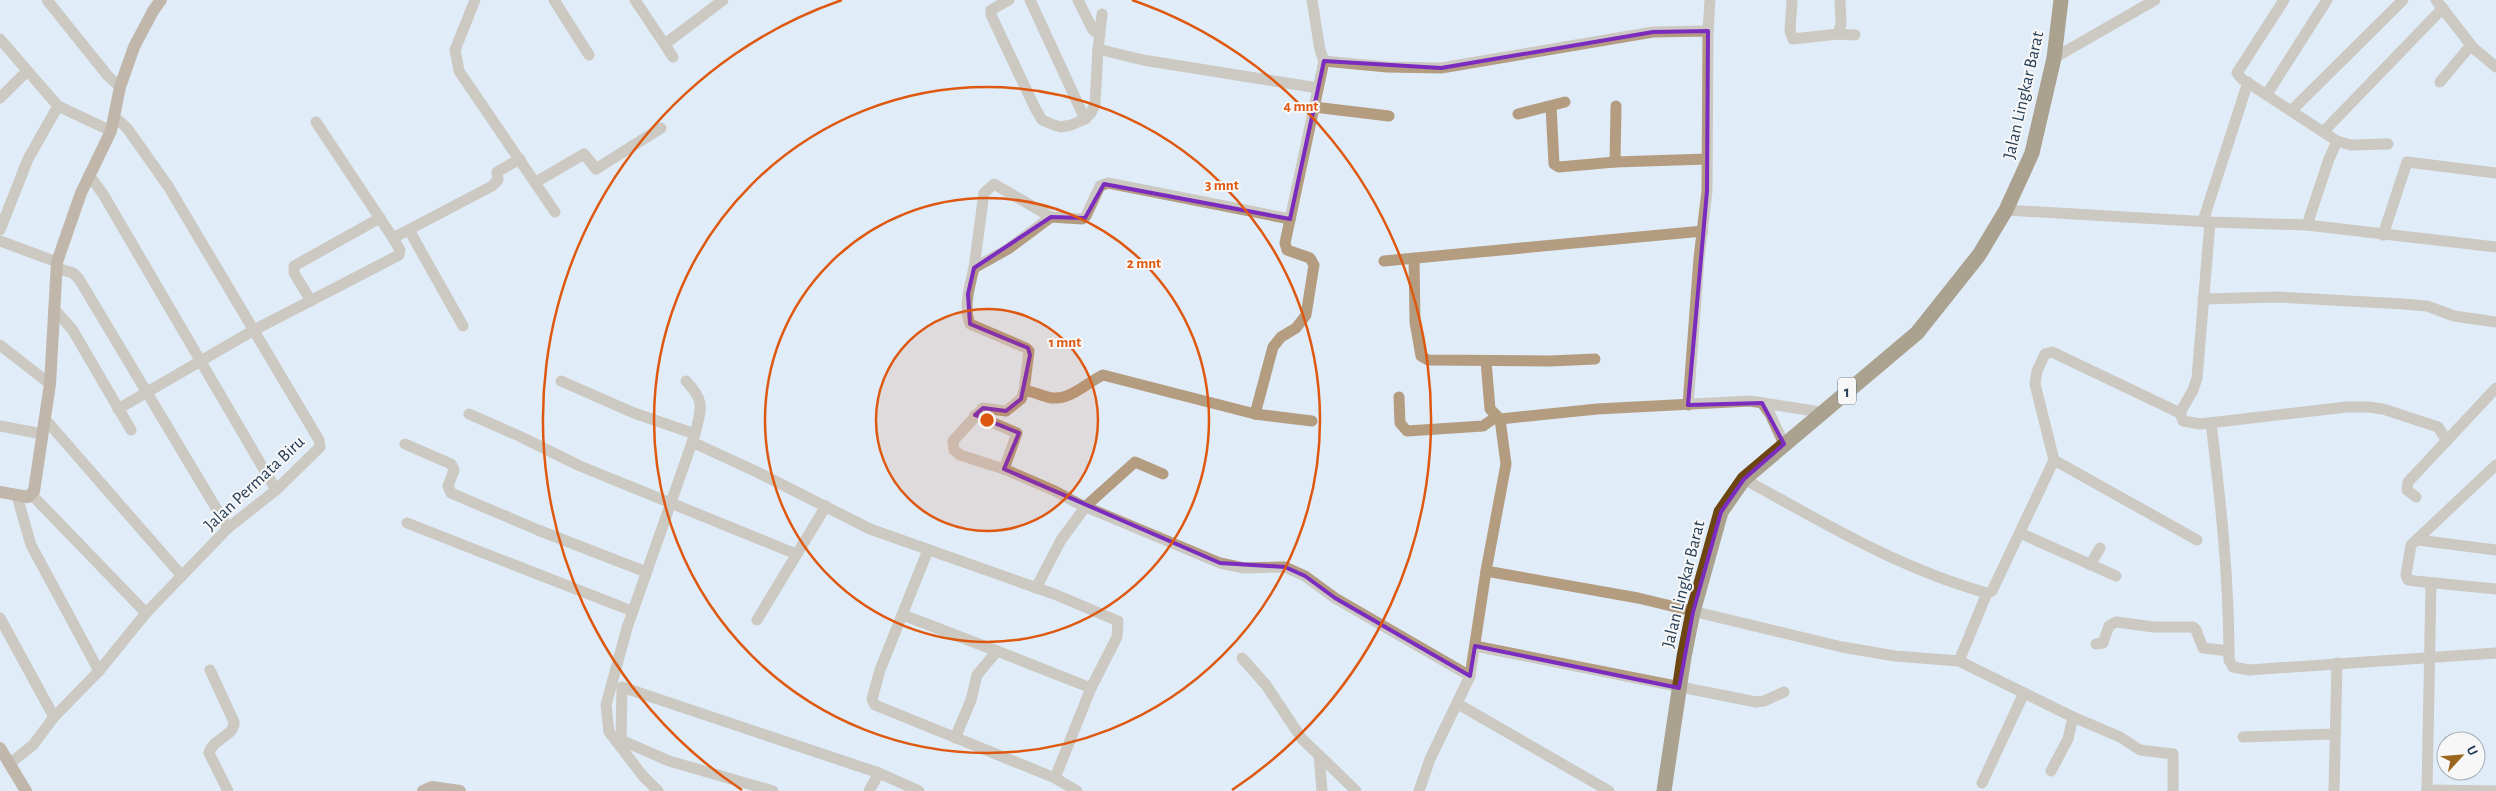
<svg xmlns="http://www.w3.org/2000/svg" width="2496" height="791" font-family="'Alegreya Sans',sans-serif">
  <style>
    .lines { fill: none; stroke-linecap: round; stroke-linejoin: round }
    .street { stroke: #b49c81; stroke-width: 11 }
    .secondary { stroke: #99764d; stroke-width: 12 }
    .highway { stroke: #6c4510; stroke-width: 15 }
    .marked { fill: none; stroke: #7b2cbf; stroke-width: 4; stroke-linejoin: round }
    .ring { fill: none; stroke: #de5810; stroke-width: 2.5 }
    .labels { text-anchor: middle; stroke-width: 4; stroke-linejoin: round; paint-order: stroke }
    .shield { fill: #f7f7f7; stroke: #657687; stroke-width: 1 }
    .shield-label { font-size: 16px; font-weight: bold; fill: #273f57 }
    .street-label { font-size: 18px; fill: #273f57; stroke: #f7f7f7 }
    .centre { fill: #de5810; stroke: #f7f7f7; stroke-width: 2.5 }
    .ring-label { font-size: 15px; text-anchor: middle; font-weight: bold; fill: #de5810; stroke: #f7f7f7; stroke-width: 4; stroke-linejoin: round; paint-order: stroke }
  </style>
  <rect width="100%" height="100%" fill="#e0ecf8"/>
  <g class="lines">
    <g class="street">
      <path d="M47,0L108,76L120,87"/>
      <path d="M475,0L455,50L459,71L555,212"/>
      <path d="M554,0L589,55"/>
      <path d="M635,0L673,57"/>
      <path d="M1009,0L991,10V15L1035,108L1042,120L1054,125L1061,127L1071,125L1085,119L1091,113L1095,104L1098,49"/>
      <path d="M1030,0L1085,119"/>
      <path d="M1078,0L1093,30L1100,35"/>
      <path d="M1312,0L1320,50L1324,61L1387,67L1441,68L1653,32L1708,31L1707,191L1699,258L1688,405"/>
      <path d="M1792,0L1790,31L1793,39L1838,34L1841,24L1840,0"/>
      <path d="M2284,0L2237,73L2242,79L2337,141"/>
      <path d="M2436,0L2471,45L2440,82"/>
      <path d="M1102,14L1098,49L1143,60L1318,88"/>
      <path d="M1708,31L1710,0"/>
      <path d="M1838,34L1855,35"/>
      <path d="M0,39L58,106L111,131"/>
      <path d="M665,44L723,0"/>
      <path d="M2471,46L2496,67"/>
      <path d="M2054,58L2155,0"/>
      <path d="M2267,94L2327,0"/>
      <path d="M0,98L27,71"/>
      <path d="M1551,106L1554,164L1559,167L1615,162"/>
      <path d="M1616,106L1615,162L1707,159"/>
      <path d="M1314,107L1389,116"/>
      <path d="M2291,111L2403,0"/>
      <path d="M1518,114L1565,102"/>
      <path d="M2324,131L2443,8"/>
      <path d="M89,175L103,194L276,490"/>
      <path d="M536,182L584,154L596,169L661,128"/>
      <path d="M2006,210L2210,222L2307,225L2496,247"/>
      <path d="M2203,221L2248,82"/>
      <path d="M2210,222L2197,378L2193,390L2180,413L2183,421L2200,424L2347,407H2368L2383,409L2438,427L2447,441"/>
      <path d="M2307,225L2329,159L2337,141L2351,145L2388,144"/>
      <path d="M0,230L28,159L58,106"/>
      <path d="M409,230L463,326"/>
      <path d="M2383,235L2407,162L2496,173"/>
      <path d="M393,238L492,186L498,180L497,172L520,159"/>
      <path d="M0,241L57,262"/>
      <path d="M1414,258L1415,322L1421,356L1428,360L1550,361L1595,359"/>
      <path d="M1384,261L1703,231"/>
      <path d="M57,268L73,273L79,279L228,528"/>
      <path d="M974,268L984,193L994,184L1051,217"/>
      <path d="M2203,299L2279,297L2403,304L2427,306L2454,316L2496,322"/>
      <path d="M311,301L294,273V266L380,218"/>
      <path d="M54,309L72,329L131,430"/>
      <path d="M0,345L50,384"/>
      <path d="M1486,361L1490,409L1500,419L1597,409L1750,401L1821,412"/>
      <path d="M561,381L634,413L695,434"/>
      <path d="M1024,391L1029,351L1026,348L970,324C963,307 970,285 974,268L1008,249L1051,217L1082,219L1086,216L1100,186L1108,183L1290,219"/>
      <path d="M1399,397L1400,423L1407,431L1483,426L1496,417"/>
      <path d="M1762,403L1770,414L1784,444"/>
      <path d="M118,409L254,330L399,255L400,250L393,238L316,122"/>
      <path d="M2180,413L2052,352L2045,354L2037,371L2035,384L2054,460L2197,540"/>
      <path d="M469,414L519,436L580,466L796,554"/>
      <path d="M1255,414L1273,347L1281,337L1296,328L1306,315L1314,265L1310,258L1287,250L1285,243L1324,61"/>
      <path d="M975,415L1017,433L1004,469"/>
      <path d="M45,419L182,576"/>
      <path d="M1312,421L1255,414L1103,375C1088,382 1071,399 1054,398C1044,398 1036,391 1024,391L1021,399L1006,411L983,408L953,441L954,450L960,455L1004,469L1055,491L1079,504L1220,563L1244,568L1285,567L1305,576L1335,598L1470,676"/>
      <path d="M2211,423C2221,504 2229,578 2229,660L2233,667L2249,670L2496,653"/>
      <path d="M0,426L42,434"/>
      <path d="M692,442L757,472L870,529L1054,594L1118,621L1117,637L1091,688L1055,778"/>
      <path d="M405,444L451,464L454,470L448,486L451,493L538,530L646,572"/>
      <path d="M2496,465L2411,545L2406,575L2408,580L2415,581L2496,589"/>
      <path d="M1744,479C1822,522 1900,569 1987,593L1959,661"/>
      <path d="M32,495L146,613"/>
      <path d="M17,496L31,545L99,671"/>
      <path d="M2416,497L2407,490L2408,482L2496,388"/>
      <path d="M407,523L632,611"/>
      <path d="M2020,533L2116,576"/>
      <path d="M2418,540L2496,550"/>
      <path d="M928,550L880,670L872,699L875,705L1055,778L1077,791"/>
      <path d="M2090,565L2100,548"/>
      <path d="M1486,571L1638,598L1842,647L1895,656L1959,661L2073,717L2120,737L2140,750L2173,754V791"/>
      <path d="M1036,588L1061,540L1086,506L1135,462L1163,474"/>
      <path d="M1987,593L1992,591L2054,460"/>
      <path d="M903,615L997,651"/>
      <path d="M0,618L54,717"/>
      <path d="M757,620L826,506"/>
      <path d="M2096,644L2103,643L2109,626L2116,622L2154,627H2193L2196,630L2203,648L2229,651"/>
      <path d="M1475,646L1756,702L1764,701L1784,692"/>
      <path d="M1242,658L1266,685L1302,739L1319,755L1322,791"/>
      <path d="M210,670L234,722C235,736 212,739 209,753L228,791"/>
      <path d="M1458,704L1609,791"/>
      <path d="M2243,737L2334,734"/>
      <path d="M955,738L971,700L977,675L997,651L1091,688"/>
      <path d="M1319,755L1356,791"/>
      <path d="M9,764L33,745L54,717L99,671L146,613L228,528L276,490L320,447L319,440L168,186L127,128L115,117"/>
      <path d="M2051,771L2068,739L2073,717"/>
      <path d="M1982,783L2024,693"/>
      <path d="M2427,790L2496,791"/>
      <path d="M658,791L643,776L609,732L606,705L627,628L695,434C701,408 706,402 686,381"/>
      <path d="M773,791L669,761L621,740L622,687L879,773L919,791"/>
      <path d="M869,791L879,773"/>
      <path d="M1419,791L1430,759L1470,676L1486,571L1506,464L1500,419"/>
      <path d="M2334,791L2337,663"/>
      <path d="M2427,791L2431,583"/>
    </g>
    <g class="secondary">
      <path d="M0,492L28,497L34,491L50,384L57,262L81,193L111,131L120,87L134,47L153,11L161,0"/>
      <path d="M0,748L26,791"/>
      <path d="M423,791L432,787L460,791"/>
    </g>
    <path class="highway" d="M1664,791L1684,657L1693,612L1721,512L1744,479L1917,333L1979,255L2006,210L2032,153L2054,58L2061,0"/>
  </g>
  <path d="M0 0H2496V791H0ZM1708,31L1707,191L1688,405L1762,403L1784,444L1744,479L1721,512L1693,612L1679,688L1475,646L1470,676L1335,598L1305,576L1285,567L1220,563L1004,469L1019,433L975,415L983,408L1006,411L1021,399L1030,355L1028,348L970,324L968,294L974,268L1051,217L1085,218L1104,184L1290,219L1324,61L1441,68L1653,32Z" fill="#e0ecf8" fill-opacity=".55" fill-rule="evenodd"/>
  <path class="marked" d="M1708,31L1707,191L1688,405L1762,403L1784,444L1744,479L1721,512L1693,612L1679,688L1475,646L1470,676L1335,598L1305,576L1285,567L1220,563L1004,469L1019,433L975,415L983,408L1006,411L1021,399L1030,355L1028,348L970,324L968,294L974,268L1051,217L1085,218L1104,184L1290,219L1324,61L1441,68L1653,32Z"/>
  <circle cx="987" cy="420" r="111" fill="#de5810" fill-opacity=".12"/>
  <g class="ring">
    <circle cx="987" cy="420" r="111"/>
    <circle cx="987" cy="420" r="222"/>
    <circle cx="987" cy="420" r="333"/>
    <path d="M742 790A444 444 0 0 1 842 0M1132 0A444 444 0 0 1 1232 790"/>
  </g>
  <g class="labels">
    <rect class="shield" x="1838" y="377.5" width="18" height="27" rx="4"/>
    <g class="shield-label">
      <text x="1847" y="397">1</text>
    </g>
    <g class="street-label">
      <text transform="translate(2023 95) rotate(-77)" y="6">Jalan Lingkar Barat</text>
      <text transform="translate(254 483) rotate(-43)" y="6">Jalan Permata Biru</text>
      <text transform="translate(1683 584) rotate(-76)" y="6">Jalan Lingkar Barat</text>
    </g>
  </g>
  <circle cx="987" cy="420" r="8" class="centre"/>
  <g class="ring-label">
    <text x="1301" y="111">4 mnt</text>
    <text x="1222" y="190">3 mnt</text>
    <text x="1144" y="268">2 mnt</text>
    <text x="1065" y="347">1 mnt</text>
  </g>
  <g transform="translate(2461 756) rotate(64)"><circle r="24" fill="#f7f7f7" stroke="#a4adb7"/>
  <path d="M0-4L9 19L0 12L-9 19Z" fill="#9b671e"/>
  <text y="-8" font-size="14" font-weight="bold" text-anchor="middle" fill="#273f57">U</text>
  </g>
</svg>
